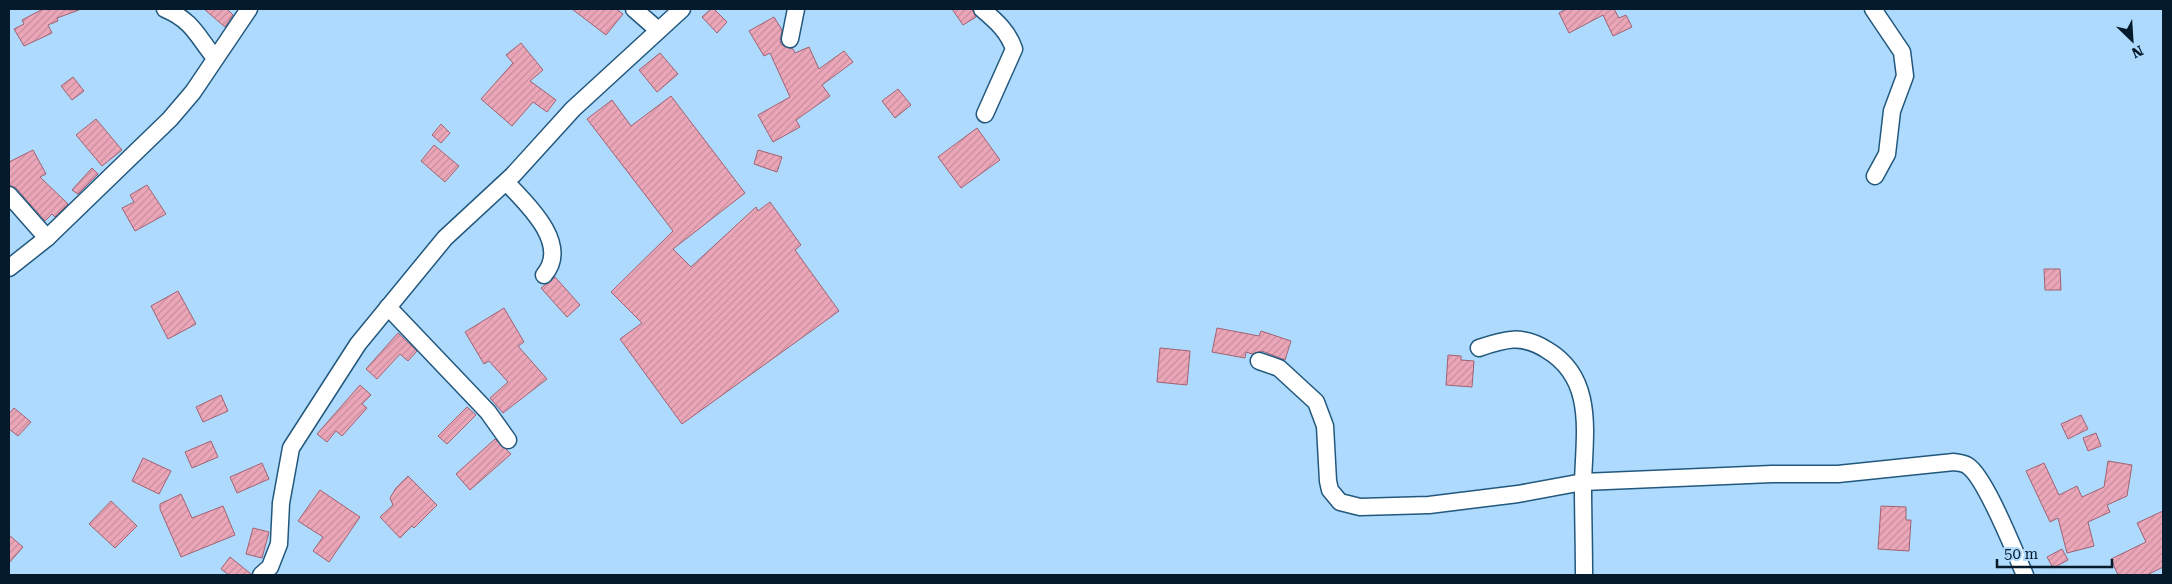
<svg xmlns="http://www.w3.org/2000/svg" width="2172" height="584" font-family="'Roboto Serif',serif">
  <style>
    .building { fill: url(#building-hatch); stroke: #a06273 }
    .lines { fill: none; stroke-linecap: round; stroke-linejoin: round }
    .minor-casing { stroke: #22587d; stroke-width: 19 }
    .minor { stroke: #fff; stroke-width: 16 }
  </style>
  <defs>
    <pattern id="building-hatch" width="6" height="6" patternUnits="userSpaceOnUse" patternTransform="scale(1.25)"><rect width="6" height="6" fill="#eba6b8"/><path d="M-1 1l2-2M0 6l6-6M5 7l2-2" fill="none" stroke="#c88e9e"/></pattern>
  </defs>
  <rect width="100%" height="100%" fill="#aedafd"/>
  <g class="building">
    <path d="M43,9L79,10L57,18L58,21L48,25L52,33L24,46L14,29L24,24L22,20Z"/>
    <path d="M204,9H227L233,15L225,27Z"/>
    <path d="M572,9H616L623,14L606,35Z"/>
    <path d="M711,9H714L727,22L717,33L702,17Z"/>
    <path d="M952,9H972L976,17L963,25Z"/>
    <path d="M1566,9H1614L1619,18L1626,15L1632,27L1613,36L1603,15L1569,33L1559,13Z"/>
    <path d="M774,17L782,30L780,42L783,46L793,49L795,53L809,47L819,69L844,51L853,62L822,85L830,96L796,120L800,127L773,142L758,115L790,97L770,53L764,56L749,31Z"/>
    <path d="M521,43L543,70L530,81L556,100L547,112L533,102L512,126L481,99L513,63L506,55Z"/>
    <path d="M660,53L678,74L657,92L639,70Z"/>
    <path d="M73,77L84,91L72,100L61,86Z"/>
    <path d="M898,89L911,105L895,118L882,101Z"/>
    <path d="M671,96L745,193L673,249L691,267L756,207L758,211L770,202L801,245L795,250L839,311L682,424L620,339L642,323L611,292L673,231L587,119L612,100L631,126Z"/>
    <path d="M96,119L122,150L102,166L76,135Z"/>
    <path d="M441,124L450,133L441,143L432,135Z"/>
    <path d="M977,128L1000,160L961,188L938,157Z"/>
    <path d="M434,145L459,166L445,182L421,161Z"/>
    <path d="M33,150L46,174L40,177L68,204L55,217L52,214L45,221L16,188L9,185V162Z"/>
    <path d="M758,150L782,157L777,172L754,164Z"/>
    <path d="M92,168L98,174L78,194L72,190Z"/>
    <path d="M147,185L166,214L135,231L122,208L134,202L130,195Z"/>
    <path d="M2044,269H2060L2061,290H2045Z"/>
    <path d="M555,277L580,305L567,317L541,288Z"/>
    <path d="M178,291L196,324L168,339L151,306Z"/>
    <path d="M504,308L524,342L518,346L547,379L503,413L490,398L508,382L489,361L484,364L465,332Z"/>
    <path d="M1217,328L1259,336L1261,331L1291,341L1285,360L1262,351L1252,354L1246,352L1245,358L1212,352Z"/>
    <path d="M398,333L417,351L408,361L400,354L377,379L366,369Z"/>
    <path d="M1160,348L1190,351L1187,385L1157,382Z"/>
    <path d="M1448,355L1461,356V360L1474,361L1472,387L1446,385Z"/>
    <path d="M360,385L371,395L362,404L367,408L342,436L336,431L327,442L317,434Z"/>
    <path d="M221,395L228,411L203,422L196,407Z"/>
    <path d="M467,407L476,415L447,444L438,436Z"/>
    <path d="M14,408L31,422L18,436L9,429V414Z"/>
    <path d="M2081,415L2088,429L2068,439L2061,424Z"/>
    <path d="M2096,433L2101,446L2088,451L2083,438Z"/>
    <path d="M495,439L511,454L470,490L456,474Z"/>
    <path d="M211,441L218,457L192,468L185,452Z"/>
    <path d="M143,458L171,471L159,494L132,481Z"/>
    <path d="M2108,461L2132,465L2127,496L2107,505L2110,512L2088,522L2094,546L2067,553L2058,518L2050,522L2026,471L2044,463L2059,495L2077,486L2082,497L2104,487Z"/>
    <path d="M262,463L269,479L237,493L230,477Z"/>
    <path d="M408,476L437,505L414,528L412,526L400,538L380,517L393,505L390,498L396,488Z"/>
    <path d="M320,490L360,517L329,562L313,551L323,537L298,521Z"/>
    <path d="M181,494L192,518L223,506L235,535L181,557L160,509V504Z"/>
    <path d="M111,501L137,526L115,548L89,524Z"/>
    <path d="M1881,506L1906,507V520H1911L1909,551L1878,549Z"/>
    <path d="M2163,511V567L2147,575H2118L2111,559L2146,542L2137,523Z"/>
    <path d="M253,528L269,532L262,558L246,554Z"/>
    <path d="M9,535L23,547L9,563Z"/>
    <path d="M2062,549L2068,560L2053,568L2047,557Z"/>
    <path d="M230,557L251,574V575H229L221,569Z"/>
  </g>
  <g class="lines">
    <g class="minor-casing">
      <g id="minor">
        <path d="M165,9C193,21 197,36 215,58"/>
        <path d="M634,9L658,30"/>
        <path d="M982,9C996,21 1008,31 1014,49L985,114"/>
        <path d="M1873,9L1902,52L1905,76L1892,111L1887,154L1875,176"/>
        <path d="M790,39L796,9"/>
        <path d="M506,182C526,203 571,244 544,275"/>
        <path d="M9,195L47,238"/>
        <path d="M9,268L47,238L170,119L193,92L249,9"/>
        <path d="M388,307L488,412L508,440"/>
        <path d="M1479,348C1505,339 1522,334 1547,350C1596,379 1584,435 1583,484C1583,514 1584,545 1584,575"/>
        <path d="M1259,361L1279,368L1316,402L1325,426L1328,481L1330,490L1340,502L1360,507L1429,505L1518,494L1583,482L1772,474H1838L1954,462C1958,463 1965,463 1968,466C1986,478 2015,553 2025,575"/>
        <path d="M261,575L270,567L279,544L281,503L291,448L358,344L445,238L513,175L573,109L682,9"/>
      </g>
    </g>
    <use href="#minor" class="minor"/>
  </g>
  <rect width="2172" height="584" fill="none" stroke="#051b2b" stroke-width="20"/>
  <g transform="translate(2132 40) rotate(155)" stroke="#aedafd" stroke-width="4" paint-order="stroke">
  <path d="M0-4L9 19L0 12L-9 19Z" fill="#051b2b"/>
  <text y="-8" font-size="14" font-weight="bold" text-anchor="middle" fill="#051b2b">N</text>
  </g>
  <path d="M1997 559v8h115v-8" fill="none" stroke="#051b2b" stroke-width="2.5"/>
  <text x="2004" y="559" font-size="15" fill="#051b2b" stroke="#aedafd" stroke-width="4" paint-order="stroke">50 m</text>
</svg>
